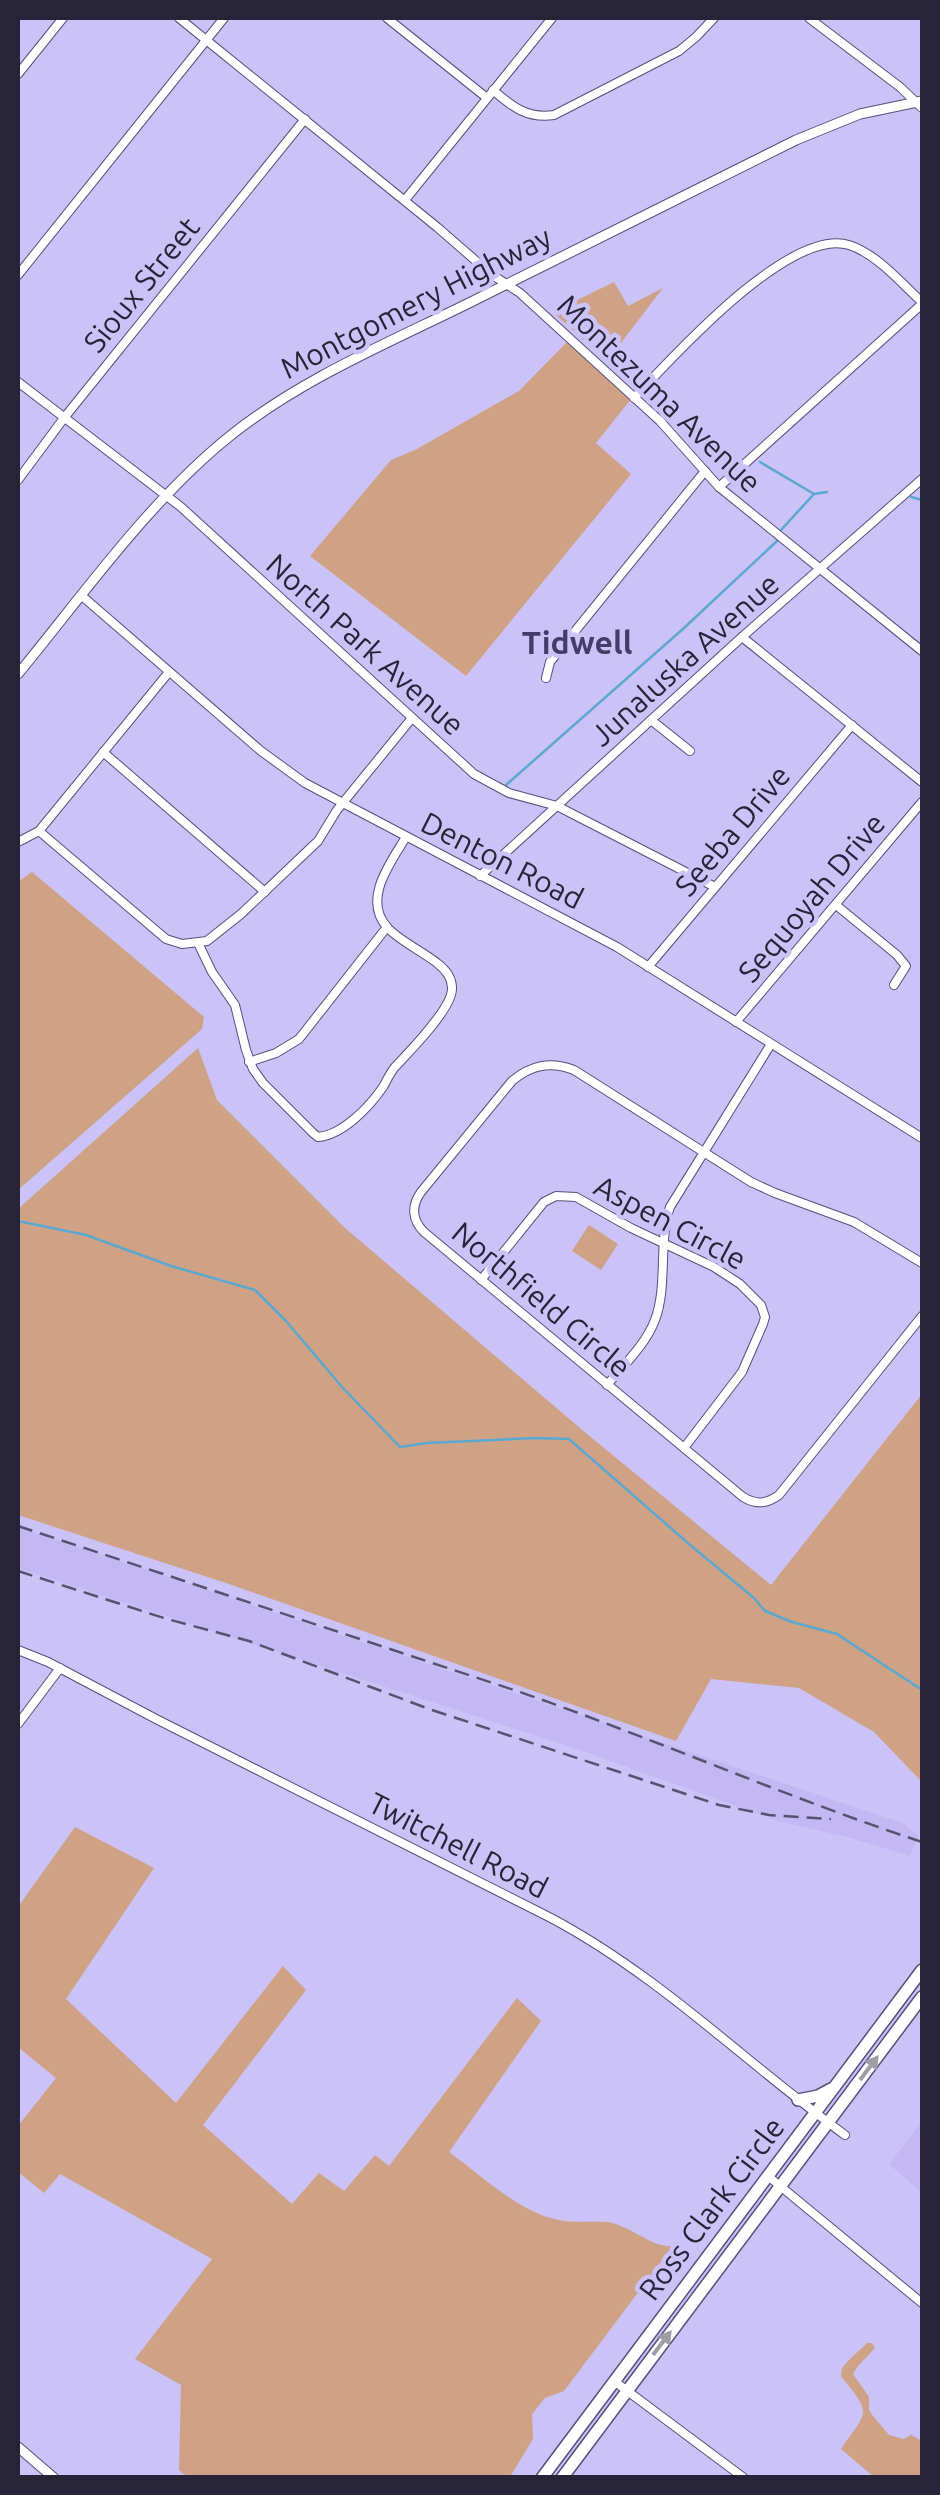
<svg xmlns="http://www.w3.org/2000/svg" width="940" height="2495" font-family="Ubuntu,sans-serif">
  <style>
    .built { fill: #c3b8f4 }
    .green { fill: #cfa286 }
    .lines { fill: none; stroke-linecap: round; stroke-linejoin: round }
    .stream { stroke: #5ba8d0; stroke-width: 2.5 }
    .minor-casing { stroke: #584e7c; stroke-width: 10 }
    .major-casing { stroke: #584e7c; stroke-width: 11 }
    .highway-casing { stroke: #584e7c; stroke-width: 14 }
    .minor { stroke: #fff; stroke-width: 8 }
    .major { stroke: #fff; stroke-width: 9 }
    .highway { stroke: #fff; stroke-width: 11 }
    .rail { stroke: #585270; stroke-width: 2.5; stroke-dasharray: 15 8; stroke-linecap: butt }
    .oneway { fill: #9e9ca5 }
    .labels { text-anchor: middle; stroke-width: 9; stroke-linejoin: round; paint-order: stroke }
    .street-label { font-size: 30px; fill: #282438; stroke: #cbc2f7 }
    .neighbourhood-label { font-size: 32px; font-weight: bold; fill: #463c68; stroke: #cbc2f7 }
  </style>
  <rect width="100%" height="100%" fill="#cbc2f7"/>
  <g class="built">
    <path d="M18,1527L903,1823L918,1836L910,1856L847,1837L778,1821L565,1745L18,1568Z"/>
    <path d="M922,2122V2193L889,2164Z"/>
  </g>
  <g class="green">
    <path d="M614,282L628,306L663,288L607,361L553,312Z"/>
    <path d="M567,342L631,399L596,443L631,474L466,676L310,556L391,460L415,450L519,391Z"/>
    <path d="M32,872L204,1017L202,1029L18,1190V999L19,996L18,994V882Z"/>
    <path d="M198,1048L217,1100L345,1228L587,1434L771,1585L922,1394V1782L874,1732L799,1688L711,1679L676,1741L232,1585L18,1515V1209Z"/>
    <path d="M589,1225L618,1244L601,1270L572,1251Z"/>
    <path d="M75,1827L154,1868L66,1999L176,2103L283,1966L306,1990L203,2125L292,2204L319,2173L344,2191L375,2155L389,2166L517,1998L541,2021L449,2152C481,2175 515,2209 554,2219C572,2224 590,2220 608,2222C632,2226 651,2248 673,2246L564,2391L545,2398L532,2414L533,2439L510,2477L188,2478L179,2470L181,2385L135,2359L212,2259L60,2174L44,2193L18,2172V2126L56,2078L18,2047V1907Z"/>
    <path d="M867,2343H872L875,2348L858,2366L853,2374L869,2397V2410L873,2416L889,2435L904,2439L911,2435L922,2441V2475L917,2477H874L841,2449C869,2409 872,2415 841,2376L842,2368L848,2361Z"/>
  </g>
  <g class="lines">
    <g class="stream">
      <path d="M760,462L814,494L827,492"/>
      <path d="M911,497L922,500"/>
      <path d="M781,530L813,495"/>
      <path d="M506,785L684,628L777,541"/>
      <path d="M18,1221L86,1235L171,1266L255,1290L286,1321L342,1387L400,1447L427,1443L535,1438L569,1439L689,1544L754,1598L765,1611L792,1622L837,1634L922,1690"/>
    </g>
    <g class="minor-casing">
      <g id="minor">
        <path d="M179,18L437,227L491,274L520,293L660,421L719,487L922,651"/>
        <path d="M387,18L487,98"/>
        <path d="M809,18L900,87L922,108"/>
        <path d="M18,74L63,18"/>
        <path d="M493,90C512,107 528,119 554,115L679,51L696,37L714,18"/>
        <path d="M405,200L552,18"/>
        <path d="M18,275L224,18"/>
        <path d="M18,382L181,507L474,774L509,793L557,806L715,887"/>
        <path d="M634,398C673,357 789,227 849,245C877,254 901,283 922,302"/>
        <path d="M18,480L64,418L305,119"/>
        <path d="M719,487L922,304"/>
        <path d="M82,596L261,751L305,783L617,947L922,1138"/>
        <path d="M742,637L922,782"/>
        <path d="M546,678L550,662L705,471"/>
        <path d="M651,720L690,751"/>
        <path d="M103,752L265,892"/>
        <path d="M39,831L166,939L182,944L207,941L241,914L318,841L337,810L412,718"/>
        <path d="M18,842L39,831L169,672"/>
        <path d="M480,876L742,637L922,479"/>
        <path d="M836,905L897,955L906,966L894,985"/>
        <path d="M198,943L212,972L235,1005L246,1050L253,1069L263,1083L313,1133L318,1137C343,1135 370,1106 383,1087C387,1080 390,1073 395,1067C409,1052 453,1008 452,988C452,977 445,969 437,963C422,951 398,940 387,927C362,899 391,862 406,837"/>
        <path d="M648,967L852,725"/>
        <path d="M736,1022L922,802"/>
        <path d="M249,1062L276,1053L299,1039L387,927"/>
        <path d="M922,1263L854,1222L775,1193L751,1182L574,1070C550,1061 531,1065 512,1081L421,1192C411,1206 412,1220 424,1232L743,1497C756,1505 767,1504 779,1495L922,1316"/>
        <path d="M481,1280L544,1202L556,1196L576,1197L631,1228L714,1267L740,1284L761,1305L765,1317L763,1324L742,1372L684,1448"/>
        <path d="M607,1385C624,1365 646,1344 655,1320C668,1286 658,1242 670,1207L771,1044"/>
        <path d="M18,1650L48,1662L158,1720L551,1918C660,1976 746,2063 845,2135"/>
        <path d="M18,1724L60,1668"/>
        <path d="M768,2176L922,2303"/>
        <path d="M614,2381L744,2478"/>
      </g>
    </g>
    <g class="major-casing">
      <g id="major">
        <path d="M18,674C83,595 150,500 230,436C301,379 388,343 469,303C578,249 687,194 796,140L860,114L922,101"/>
        <path d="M18,2447L54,2478"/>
      </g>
    </g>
    <g class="highway-casing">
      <g id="highway">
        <path d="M798,2100L818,2096L831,2089"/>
        <path d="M542,2478L922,1970"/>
        <path d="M562,2478L922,1997"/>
      </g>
    </g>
    <use href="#minor" class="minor"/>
    <use href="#major" class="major"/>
    <use href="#highway" class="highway"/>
    <g class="rail">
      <path d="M18,1526L520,1692C655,1739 786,1797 922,1842"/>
      <path d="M18,1571L167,1619L249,1641L429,1709L719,1805L769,1815L831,1819"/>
    </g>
  </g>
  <defs><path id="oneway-solid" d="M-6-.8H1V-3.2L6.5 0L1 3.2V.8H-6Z" transform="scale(2.5)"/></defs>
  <g class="oneway">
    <use href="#oneway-solid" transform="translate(869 2068) rotate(-53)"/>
    <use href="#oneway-solid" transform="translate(662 2343) rotate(-53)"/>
  </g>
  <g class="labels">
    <g class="street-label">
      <text transform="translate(142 285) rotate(-51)" y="10">Sioux Street</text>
      <text transform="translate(416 303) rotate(-27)" y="10">Montgomery Highway</text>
      <text transform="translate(659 394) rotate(44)" y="10">Montezuma Avenue</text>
      <text transform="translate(365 645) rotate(42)" y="10">North Park Avenue</text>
      <text transform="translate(685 660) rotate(-42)" y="10">Junaluska Avenue</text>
      <text transform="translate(733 831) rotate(-50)" y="10">Seeba Drive</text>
      <text transform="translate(502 861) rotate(27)" y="10">Denton Road</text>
      <text transform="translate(812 898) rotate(-50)" y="10">Sequoyah Drive</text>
      <text transform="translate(670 1223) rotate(28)" y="10">Aspen Circle</text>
      <text transform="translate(541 1300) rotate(40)" y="10">Northfield Circle</text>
      <text transform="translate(458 1846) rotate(27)" y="10">Twitchell Road</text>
      <text transform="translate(712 2209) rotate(-53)" y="10">Ross Clark Circle</text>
    </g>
    <g class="neighbourhood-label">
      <text x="577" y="654">Tidwell</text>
    </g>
  </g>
  <rect width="940" height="2495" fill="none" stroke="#282438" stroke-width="40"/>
</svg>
